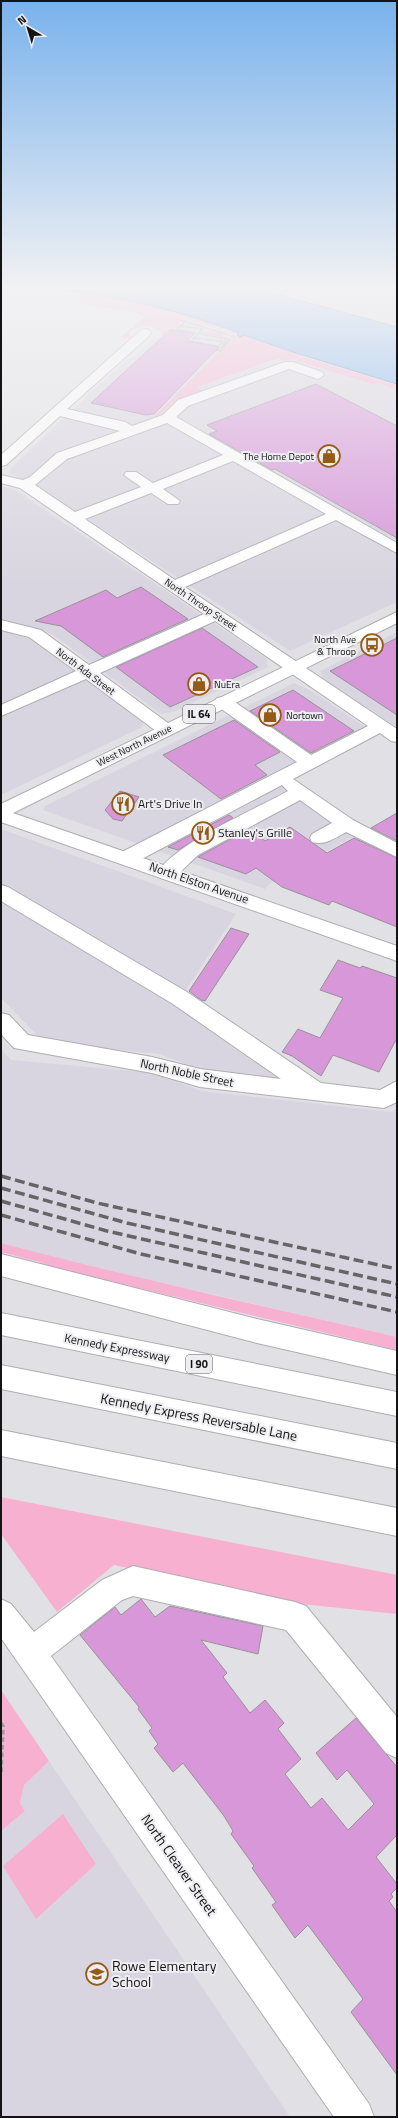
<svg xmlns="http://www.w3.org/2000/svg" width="398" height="2118" font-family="'Titillium Web',sans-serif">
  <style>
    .built { fill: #d9d5e0 }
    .green { fill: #f8b0d0 }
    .water { fill: #72aff2; stroke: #5680b0 }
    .building { fill: #d797d9; stroke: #969396 }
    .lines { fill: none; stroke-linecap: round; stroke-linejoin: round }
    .minor-casing { stroke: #aeadb1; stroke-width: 2 }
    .major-casing { stroke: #aeadb1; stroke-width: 2 }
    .highway-casing { stroke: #aeadb1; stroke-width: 2 }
    .path-far1 { stroke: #9b9a9d; stroke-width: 1.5; stroke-dasharray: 1.5 1; stroke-linecap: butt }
    .path { stroke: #9b9a9d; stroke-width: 3.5; stroke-dasharray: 4.5 3; stroke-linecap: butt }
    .minor { fill: #fff; fill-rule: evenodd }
    .major { fill: #fff; fill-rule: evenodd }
    .highway { fill: #fff; fill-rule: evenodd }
    .rail { stroke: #656567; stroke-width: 3.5; stroke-dasharray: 10 4.5; stroke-linecap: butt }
    .labels { text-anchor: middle; stroke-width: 4; stroke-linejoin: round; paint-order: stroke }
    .far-poi-label { font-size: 10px; fill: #141415; stroke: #eeedf1; text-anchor: end }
    .far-street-label { font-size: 10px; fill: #141415; stroke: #eeedf1 }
    .shield { fill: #eeedf1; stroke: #555557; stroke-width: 1 }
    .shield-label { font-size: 11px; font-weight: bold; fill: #141415 }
    .poi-label { font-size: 12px; fill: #141415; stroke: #eeedf1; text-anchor: start }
    .street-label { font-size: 12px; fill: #141415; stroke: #eeedf1 }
    .near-street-label { font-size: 14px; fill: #141415; stroke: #eeedf1 }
    .near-poi-label { font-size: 14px; fill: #141415; stroke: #eeedf1; text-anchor: start }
  </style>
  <rect width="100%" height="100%" fill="#e1e0e4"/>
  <g class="built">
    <path d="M262,290H397V327L307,301Z"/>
    <path d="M173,311L225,327L293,352L397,384V602L290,651L38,487L10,473L11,468L127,359L136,356L153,339L160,337L161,331L153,327Z"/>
    <path d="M1,486L15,490L266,658L268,667L173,712L161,714L52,634L1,621Z"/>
    <path d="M1,631L36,640L143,721L142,727L1,795Z"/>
    <path d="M397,632V727L324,679L320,671Z"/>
    <path d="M294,683L310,690L371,731L282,778L361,832L269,884L265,889L43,810L45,806Z"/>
    <path d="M1,829L236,914L184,993L306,1084L205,1071L159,1054L47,1042L39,1037L1,998Z"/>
    <path d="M1,1049L11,1060L156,1073L201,1091L392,1112L397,1108V1337L203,1292L108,1272L1,1243Z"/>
    <path d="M49,1761L290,2117H1V1831L25,1811L20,1803L24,1785Z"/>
  </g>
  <g class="green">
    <path d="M85,293L160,307L225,327L220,329L183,318L173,330L164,335H161L162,332C154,324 138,325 129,332L131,339L121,337L145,317L133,312L82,304L79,297Z"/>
    <path d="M205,331L215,332L232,339L237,335L240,337L243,335L301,355L298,358L285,361L278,358L197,387L202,391L175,401L157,417L155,416L231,340L202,333Z"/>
    <path d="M303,357L396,385L392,388L378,383L375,385L295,360Z"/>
    <path d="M1,1243C132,1278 265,1306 397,1337V1350L47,1266L43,1263L1,1252Z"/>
    <path d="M1,1497L397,1575V1614L292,1603L114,1565L57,1612L1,1534Z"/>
    <path d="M1,1690L49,1761L24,1785L20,1803L25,1811L1,1831Z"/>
    <path d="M63,1814L96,1864L36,1919L3,1866Z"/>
  </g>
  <path class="water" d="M63,290H262L397,327V384L293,352L244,335L240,337L237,335L239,333C182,311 123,297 63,290Z"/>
  <g class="building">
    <path d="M170,330L195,333L187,341L219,347L154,414L146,415L91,403Z"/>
    <path d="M316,384L397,426V538L275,469L272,470L209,434L217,431L207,425Z"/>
    <path d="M141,587L188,619L103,657L61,626L35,621L106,590L117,598Z"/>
    <path d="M202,628L258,667L170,707L116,667Z"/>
    <path d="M397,638V715L330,671Z"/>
    <path d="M293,690L354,731L311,753L250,711Z"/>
    <path d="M234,720L280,752L255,765L267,775L221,799L163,755Z"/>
    <path d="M120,791L139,797L122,821L113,819L105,810Z"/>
    <path d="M397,813V841L371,828Z"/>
    <path d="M229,815L233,818L178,850L168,847Z"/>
    <path d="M290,827L327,853L354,838L397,858V927L332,901L329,905L282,887L256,868L246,874L198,857L249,829L265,841Z"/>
    <path d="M231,928L249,934L205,1001L201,1000L189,991Z"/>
    <path d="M338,960L360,968L362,966L397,978V1038L379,1072L333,1055L321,1076L292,1056L282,1052L298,1029L320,1038L343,998L320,990Z"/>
    <path d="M141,1599L155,1617L170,1606L263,1626L258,1654L201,1640L227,1673L223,1677L250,1713L265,1700L284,1723L278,1729L301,1759L285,1774L311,1808L322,1798L348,1830L374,1804L347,1770L337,1780L316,1753L356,1718L397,1767V1835L376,1857L397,1884V1888L391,1894L393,1897L389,1901L397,1912V2075L351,2012L363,1999L308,1925L295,1938L272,1905L276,1902L252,1868L254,1866L231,1834L233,1831L224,1816L183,1763L173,1772L154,1748L158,1744L149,1731L152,1728L138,1709L139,1707L80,1635L115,1607L121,1615Z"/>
  </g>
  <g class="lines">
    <g class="minor-casing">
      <g id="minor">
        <path d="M145,329L149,330L151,333L149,336L67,409L125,422L132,426L163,415L178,400L285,362H293L322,372L324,375L318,379L289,369L188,406L176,417L397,543V553L336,520L185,587L397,729V742L391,741L380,733L293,779L353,820L397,843V857L346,832C335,838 325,846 312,842L310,838L312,834L332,823L300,800L198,855L175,877L168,879L161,877L158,872C176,843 256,809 288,791L282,785L134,863L127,864L120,863L117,858L120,853L297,762L217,706L214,702L217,698L223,697L229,698L311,755L368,726L215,621L100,673L172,726L175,730L172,734L166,735L160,734L86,679L1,716V705L76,671L29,637L1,630V620L41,630L89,665L204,614L20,488L1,483V475L23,480L30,477L57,453L120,431L60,416L6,465L1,466V455L141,330ZM167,423L223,455L153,483L136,472H126L124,475L141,487L75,512L35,485L67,459ZM233,461L326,514L175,580L85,519L151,493L168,504H178L180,501L163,489Z"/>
        <path d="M1,885L8,887L187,992L321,1083L380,1090L397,1081V1102L384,1108L200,1087L152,1073L14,1048L1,1034V1013L9,1015L28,1035L152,1057L200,1069L281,1079L173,1004L1,901Z"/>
        <path d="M133,1566L295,1602L306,1606L397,1717V1758L386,1753L286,1630L133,1596L122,1600L51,1656L369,2104L374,2117H334L1,1638V1599L11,1604L34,1632L102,1580Z"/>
      </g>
    </g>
    <g class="major-casing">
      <path id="major" d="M397,612V623L13,813L397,946V961L1,822V804Z"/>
    </g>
    <g class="highway-casing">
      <g id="highway">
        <path d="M1,1254L257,1319L397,1351V1375L257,1343L1,1276Z"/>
        <path d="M1,1313L397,1392V1416L1,1335Z"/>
        <path d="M1,1365L397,1443V1469L1,1389Z"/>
        <path d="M1,1430L397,1508V1536L1,1456Z"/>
      </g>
    </g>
    <g class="path-far1">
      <path d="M181,320L235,337"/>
      <path d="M186,321L177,329L229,340L227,342L194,338"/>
      <path d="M180,326L202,329"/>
      <path d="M190,341L218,346L221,343L224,344L217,350L220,351L227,342"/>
      <path d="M190,342L203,329"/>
      <path d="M96,402L109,405"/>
    </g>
    <path class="path" d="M1,1723L3,1726L1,1775"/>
    <use href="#minor" class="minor"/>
    <use href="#major" class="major"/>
    <use href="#highway" class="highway"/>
    <g class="rail">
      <path d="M1,1176L97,1203L397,1269"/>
      <path d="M1,1188L127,1223L397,1284"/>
      <path d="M1,1201L107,1231L397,1297"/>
      <path d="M1,1215L141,1254L397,1312"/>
    </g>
  </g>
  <linearGradient id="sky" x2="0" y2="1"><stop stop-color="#79b2ec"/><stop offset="0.49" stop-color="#f2f1f3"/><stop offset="1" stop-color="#f2f1f3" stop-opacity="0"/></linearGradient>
  <rect width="398" height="587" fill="url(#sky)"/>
  <defs>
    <g id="shop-ring" transform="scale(1.15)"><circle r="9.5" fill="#eeedf1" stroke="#945b16" stroke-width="1.5"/><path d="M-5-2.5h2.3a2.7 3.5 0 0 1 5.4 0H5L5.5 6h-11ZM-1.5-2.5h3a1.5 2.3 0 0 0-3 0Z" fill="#945b16"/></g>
    <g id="bus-ring" transform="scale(1.15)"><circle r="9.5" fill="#eeedf1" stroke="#945b16" stroke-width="1.5"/><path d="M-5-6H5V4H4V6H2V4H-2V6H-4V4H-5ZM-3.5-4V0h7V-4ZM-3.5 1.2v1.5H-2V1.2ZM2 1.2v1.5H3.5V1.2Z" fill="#945b16"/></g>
    <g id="restaurant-ring" transform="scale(1.15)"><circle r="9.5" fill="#eeedf1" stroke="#945b16" stroke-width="1.5"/><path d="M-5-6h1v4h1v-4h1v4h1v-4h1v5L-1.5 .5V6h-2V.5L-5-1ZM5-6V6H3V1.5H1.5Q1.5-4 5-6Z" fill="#945b16"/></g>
    <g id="school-ring" transform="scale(1.15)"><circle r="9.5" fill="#eeedf1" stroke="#945b16" stroke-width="1.5"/><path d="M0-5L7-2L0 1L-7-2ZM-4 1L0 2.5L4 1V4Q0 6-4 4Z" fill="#945b16"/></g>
  </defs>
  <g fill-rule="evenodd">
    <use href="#shop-ring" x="329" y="456"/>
    <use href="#bus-ring" x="372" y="645"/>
    <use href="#shop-ring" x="199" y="684"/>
    <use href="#shop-ring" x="270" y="715"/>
    <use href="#restaurant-ring" x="123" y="804"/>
    <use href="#restaurant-ring" x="203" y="833"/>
    <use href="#school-ring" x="97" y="1974"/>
  </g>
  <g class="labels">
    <g class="far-poi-label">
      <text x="314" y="460">The Home Depot</text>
      <text x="356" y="643">North Ave<tspan x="356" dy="12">&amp; Throop</tspan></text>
      <text x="214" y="688" text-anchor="start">NuEra</text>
      <text x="286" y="719" text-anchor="start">Nortown</text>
    </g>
    <g class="far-street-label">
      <text transform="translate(201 604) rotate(34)" y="4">North Throop Street</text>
      <text transform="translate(86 671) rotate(37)" y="4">North Ada Street</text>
      <text transform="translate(134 745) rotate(-26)" y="4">West North Avenue</text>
    </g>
    <g class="shield">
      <rect x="183" y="705" width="32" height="18" rx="3"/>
      <rect x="186" y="1355" width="26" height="18" rx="3"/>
    </g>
    <g class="shield-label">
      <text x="199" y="718">IL 64</text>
      <text x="199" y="1368">I 90</text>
    </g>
    <g class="poi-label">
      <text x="138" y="808">Art's Drive In</text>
      <text x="218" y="837">Stanley's Grille</text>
    </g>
    <g class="street-label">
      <text transform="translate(199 883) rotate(19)" y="4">North Elston Avenue</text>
      <text transform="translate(187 1073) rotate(12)" y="4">North Noble Street</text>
      <text transform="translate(117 1348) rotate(11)" y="4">Kennedy Expressway</text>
    </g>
    <g class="near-street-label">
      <text transform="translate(199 1417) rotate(11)" y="5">Kennedy Express Reversable Lane</text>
      <text transform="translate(179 1865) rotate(55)" y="5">North Cleaver Street</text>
    </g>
    <g class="near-poi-label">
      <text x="112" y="1971">Rowe Elementary<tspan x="112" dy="16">School</tspan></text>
    </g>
  </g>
  <rect width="398" height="2118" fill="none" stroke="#141415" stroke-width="4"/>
  <g transform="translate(28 28) rotate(322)" stroke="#eeedf1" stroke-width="3" paint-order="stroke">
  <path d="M0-3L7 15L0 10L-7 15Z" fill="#141415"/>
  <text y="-6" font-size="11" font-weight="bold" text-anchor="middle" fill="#141415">N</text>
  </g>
</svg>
